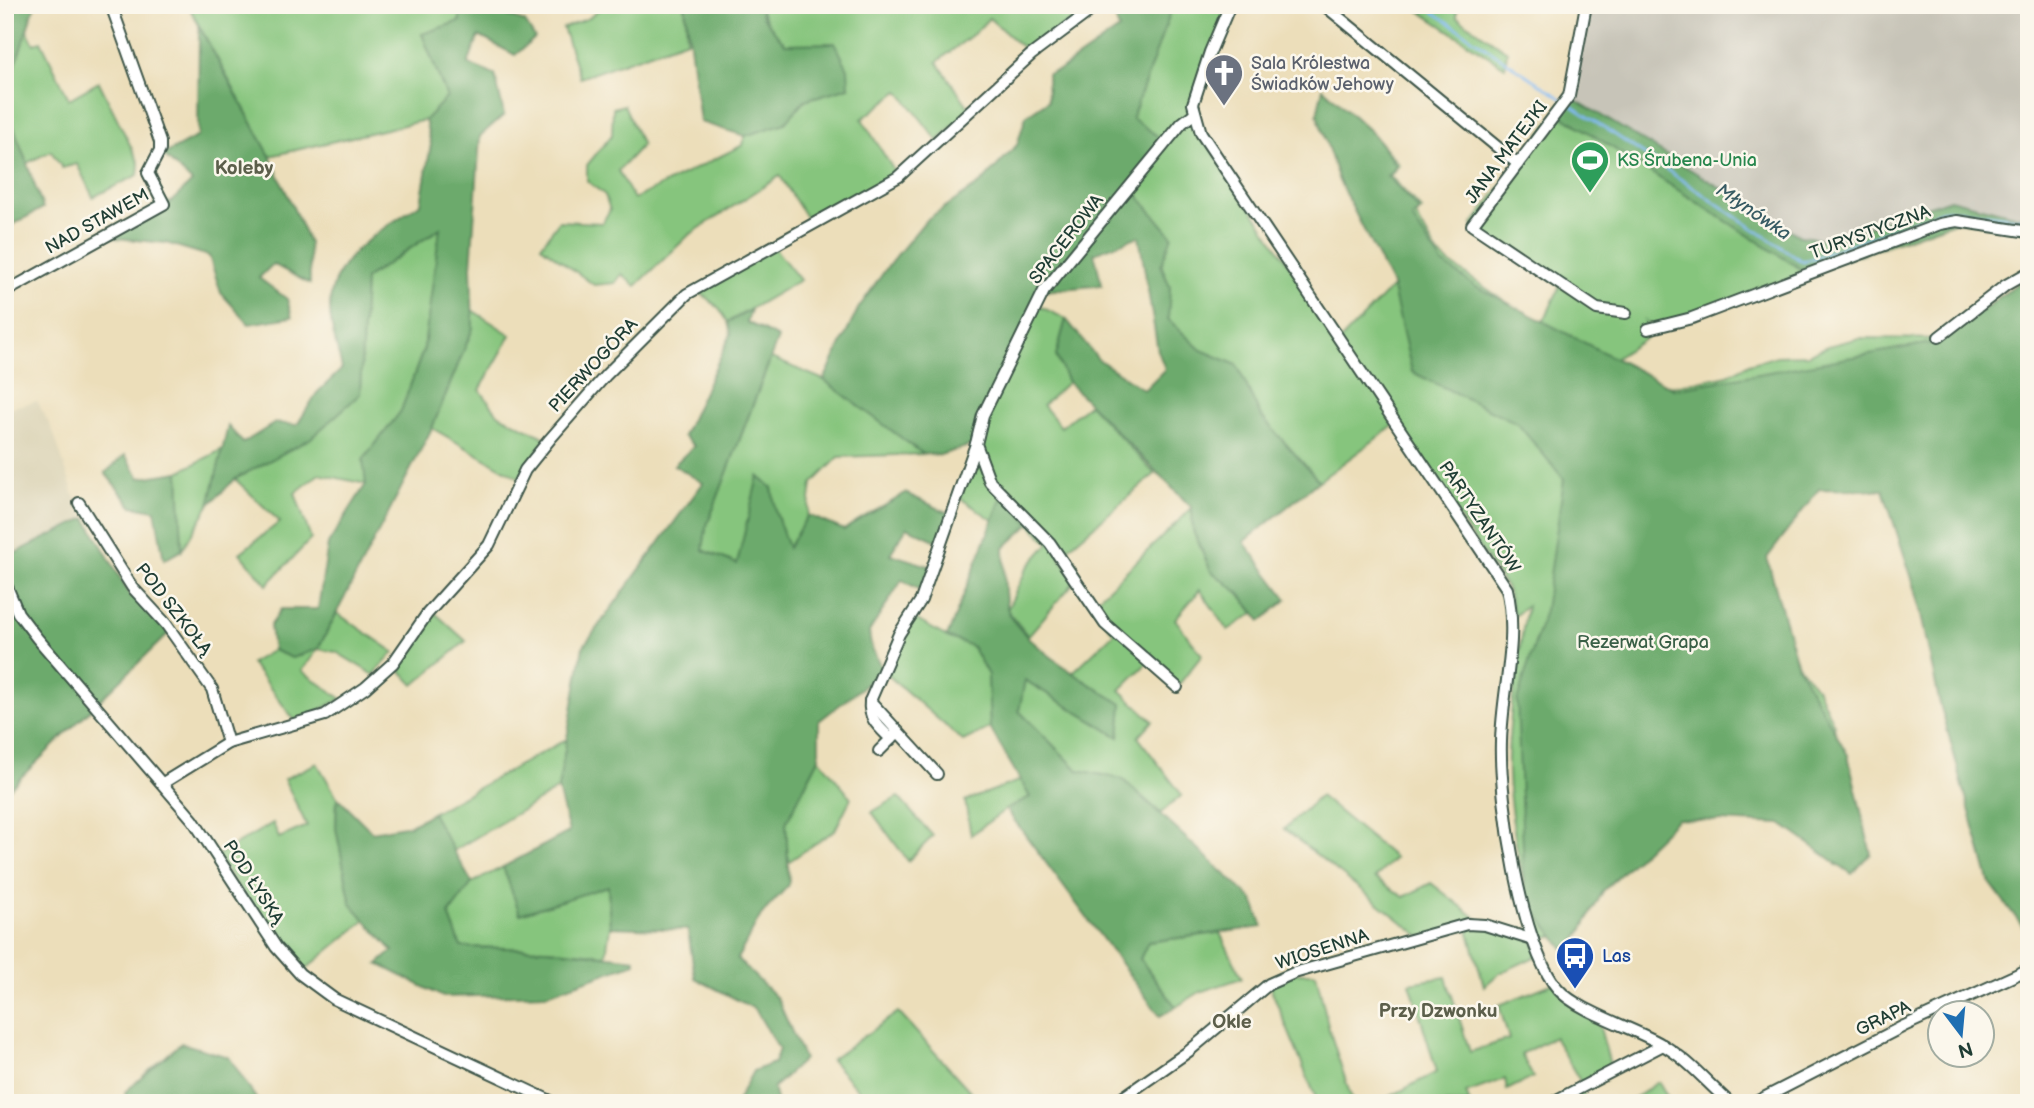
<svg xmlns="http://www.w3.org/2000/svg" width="2034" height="1108" font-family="'Balsamiq Sans',sans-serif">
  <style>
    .built { fill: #d9d1b2 }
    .industrial { fill: #c7c4b8 }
    .green { fill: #86c57d; stroke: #528158; stroke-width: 2 }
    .forest { fill: #6caa6c; stroke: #467450; stroke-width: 2 }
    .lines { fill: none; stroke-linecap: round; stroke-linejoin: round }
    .stream { stroke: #82baf2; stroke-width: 2.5 }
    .minor-casing { stroke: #3e5548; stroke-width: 14 }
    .minor { stroke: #fff; stroke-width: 10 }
    .labels { text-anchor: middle; stroke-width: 5; stroke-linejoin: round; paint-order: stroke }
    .worship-label { font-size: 18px; fill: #5b616d; stroke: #fbf7ec; text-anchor: start }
    .street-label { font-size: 18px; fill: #1f3d34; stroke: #fbf7ec }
    .leisure-label { font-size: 18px; fill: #27864d; stroke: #fbf7ec; text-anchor: start }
    .park-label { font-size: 18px; fill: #395f46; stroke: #fbf7ec }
    .transit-label { font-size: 18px; fill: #164399; stroke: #fbf7ec; text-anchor: start }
    .neighbourhood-label { font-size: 19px; font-weight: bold; fill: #5c5f4b; stroke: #fbf7ec }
    .water-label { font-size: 19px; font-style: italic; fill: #385c64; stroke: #fbf7ec }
  </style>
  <rect width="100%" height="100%" fill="#fbf7ec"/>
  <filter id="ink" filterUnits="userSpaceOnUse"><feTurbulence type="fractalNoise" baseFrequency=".0143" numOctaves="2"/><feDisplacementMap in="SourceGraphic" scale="14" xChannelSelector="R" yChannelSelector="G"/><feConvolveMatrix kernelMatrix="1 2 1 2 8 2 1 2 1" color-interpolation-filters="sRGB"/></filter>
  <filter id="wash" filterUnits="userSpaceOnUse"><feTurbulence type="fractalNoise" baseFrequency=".00686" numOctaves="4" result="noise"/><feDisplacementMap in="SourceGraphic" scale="28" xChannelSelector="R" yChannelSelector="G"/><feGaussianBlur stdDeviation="1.57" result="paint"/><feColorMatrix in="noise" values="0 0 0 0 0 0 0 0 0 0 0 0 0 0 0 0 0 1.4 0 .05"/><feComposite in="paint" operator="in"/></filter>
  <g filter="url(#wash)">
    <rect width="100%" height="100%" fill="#ecdeba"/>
    <path class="built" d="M37,401L53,431L74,495L86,518L5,558V409Z"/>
    <path class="industrial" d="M1586,5H2029V219L1950,199L1829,240L1800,236L1569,96Z"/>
    <g class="green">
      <path d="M188,5H459L460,21L422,34L447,98L425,120L270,156Z"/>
      <path d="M604,5H685L687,40L580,78L563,28L589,18Z"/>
      <path d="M759,5H1073L1080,16L1025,50L989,18L976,32L937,62L970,109L938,141L899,91L862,119L898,177L809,222L780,176L689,235L636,286L622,274L615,283L594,285L541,246L559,221L602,223L610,210L605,195L587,181V165L612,135L613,108L624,105L642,145L618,171L634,199L743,145L745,136L785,123L805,100L849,87C817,65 771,44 759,5Z"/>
      <path d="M1173,5H1230L1193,104L1201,133L1340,341L1396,283L1323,88L1374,135L1399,165L1390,176L1422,210L1416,216L1438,254L1449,263L1521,312L1544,321L1560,286L1472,225L1557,112L1807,273L1655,327L1645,321L1648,329L1655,332L1614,359L1658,384L1674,386L1728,375L1749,364L1777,356L1808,355L1828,346L1859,338L1946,339L2029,274V868L1894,479L1733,486L1798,665L1818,690L1834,725L1852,866L1836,865L1787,775L1667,760L1563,935L1537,938C1524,891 1506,804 1508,756C1510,706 1518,656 1527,606L1514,616L1507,589L1396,424L1319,481L1260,415L1237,365L1201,350L1167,319L1170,287L1130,186L1132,118Z"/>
      <path d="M1410,5H1457V17L1507,51L1505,67Z"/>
      <path d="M26,28L34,44L41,41L69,99L99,82L139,163L138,175L93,197L77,164L62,168L51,151L27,163L5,103Z"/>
      <path d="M441,228L424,347L401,411L364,460L366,484L319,474L295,493L311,539L267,585L240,553L280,522L235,479L313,436L360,394L365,279Z"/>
      <path d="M772,245L800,280L728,322L719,308L698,291Z"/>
      <path d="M1037,305L1066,319L1056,356L1068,382L1043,405L1061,427L1089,404L1155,474L1059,556L1076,580L1028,636L1007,610L1027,568L1049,543L1002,496L993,520L957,496L976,444Z"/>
      <path d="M472,310L511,335L480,390L499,415L546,438L519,478L432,428L473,328Z"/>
      <path d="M771,358L824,380L923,454L839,457L812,484L808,515L788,548L776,513L772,488L737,564L703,550L706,528Z"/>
      <path d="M223,449L209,505L182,550L179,472Z"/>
      <path d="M1192,508L1193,531L1211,571L1239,593L1254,613L1228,630L1200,590L1175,619L1202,655L1177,687L1148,662L1120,690L1153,721L1138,737L1182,795L1161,813L1122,779L1078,770L1019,711L1024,680L1119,737L1122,704L1071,674L1114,633L1092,604Z"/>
      <path d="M434,612L466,641L414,685L396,666Z"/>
      <path d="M337,613L394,652L374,675L336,652L318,649L302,671L342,699L296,722L251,663L273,650L292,658L318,649Z"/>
      <path d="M910,616L947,637L972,646L988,675L990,728L963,741L883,671Z"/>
      <path d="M567,739L558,789L451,852L432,813Z"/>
      <path d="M819,758L851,798L835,830L788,862L786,823Z"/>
      <path d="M317,763L337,797L336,828L351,904L367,919L300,974L216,856L273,823L279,838L307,826L284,779Z"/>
      <path d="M1021,780L1030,798L1006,809L971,835L965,801Z"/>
      <path d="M1320,796L1395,858L1375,878L1404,897L1431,883L1485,925L1533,940L1539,955L1500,973L1484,986L1468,929L1421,937L1284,829Z"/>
      <path d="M898,797L933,836L908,861L872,812Z"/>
      <path d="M503,867L521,914L608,885L610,927L606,955L547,949L461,947L449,914L472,883Z"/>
      <path d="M1220,933L1242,978L1200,992L1176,1007L1140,959L1148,942Z"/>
      <path d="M1294,973H1316L1329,1029L1353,1103H1318L1269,984Z"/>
      <path d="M1446,977L1470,1052L1509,1039L1499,1005L1554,983L1596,1013L1612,1072L1583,1086L1585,1103H1551L1583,1086L1554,1037L1521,1054L1533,1077L1507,1090L1505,1079L1466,1093L1470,1103H1378L1437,1072L1410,983Z"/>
      <path d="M898,1012L981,1103H870L831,1060Z"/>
      <path d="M1659,1082L1671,1103H1627L1658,1082Z"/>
    </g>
    <g class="forest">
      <path d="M5,5H35L5,97Z"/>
      <path d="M459,5H498V12L525,22L535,38L515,55L479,36L468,64L495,75L504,115L480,136L471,267L473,328L432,428L318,649L292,658L273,650L270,626L281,609H318L328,544L366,484L363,460L401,411L424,348L440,228L365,279L360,394L310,439L235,479L209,505L228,426L243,443L275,423L297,425L317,393L342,369C338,349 329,325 330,304C332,254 386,228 421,203L431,144L425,120L447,97L422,34L460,21Z"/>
      <path d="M685,5H759L762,16L785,44L835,43L848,69L849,87L805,100L785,123L745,136L700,122Z"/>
      <path d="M1110,5H1173L1132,118L1166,142L1130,186L1172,236L1161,266L1170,287L1168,319L1201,350L1237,365L1260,415L1319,481L1244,542L1287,599L1261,621L1239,593L1211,571L1193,531L1192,508L1068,382L1056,356L1066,319L1098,359L1144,390L1165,369L1158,351L1139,236L1094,253L1102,285L1044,291L983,415L976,444L940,455L923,454L824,380L858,309L888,266L926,220L981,183L1017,145L1026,116L1048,101L1047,74L1060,70L1119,29Z"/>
      <path d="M199,26L270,156L309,243L310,284L273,264L259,278L287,299L292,317L249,324L221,293L209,256L166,243L105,237L172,201L192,182L163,155L198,136Z"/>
      <path d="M1323,88L1374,135L1396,166L1387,176L1419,210L1412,218L1441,262L1475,286L1674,389L1942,341L2029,275V926L2025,930L1989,881L1939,700L1916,591L1883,490L1819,489L1767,558L1798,667L1848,755L1871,854L1852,874L1781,824L1677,819L1603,891L1569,955L1525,898L1517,701L1545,610L1564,479L1517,423L1412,372L1392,285L1339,181L1317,114Z"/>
      <path d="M1569,96L1800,236L1829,240L1950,199L2029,219V232L1957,221L1807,273L1557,112Z"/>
      <path d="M5,103L43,208L5,229Z"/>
      <path d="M5,253L19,283L5,292Z"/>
      <path d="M751,310L747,322L778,338L706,528L703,550L737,564L758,476L772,488L776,513L788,548L808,515L844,530C864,514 885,508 905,493L951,514L941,543L907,527L890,554L932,567L924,592L902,580L869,632L871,646L883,671L819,721V758L786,823L789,885L761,915L737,959L777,998L804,1059L773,1088L777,1103H736L753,1071L774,1063L779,1049L755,1009L695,978L688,930L610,927L608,886L520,914L503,867L569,832L558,789L583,647L703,483L674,465L694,446L683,436L731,334L728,322Z"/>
      <path d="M125,455L140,478L179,472L182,550L164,560L155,510L132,506L105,473Z"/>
      <path d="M1003,495L1030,524L1004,548C1005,567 1003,588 1007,607C1013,638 1095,688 1122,704L1119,737L1025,680L1019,711L1078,770L1122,779L1253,900L1263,927L1148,942L1140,959L1176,1007L1160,1016L1006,809L1030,797L990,728L988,675L972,646L947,637Z"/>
      <path d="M86,518L131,597H139L169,633L5,793V558Z"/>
      <path d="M337,797L372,832L410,825L432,813L472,883L449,914L461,947L547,949L635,959V963L547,994L443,997L378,964L393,951L351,904L336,828Z"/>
      <path d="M181,1043L229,1057L259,1103H126L125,1092Z"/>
    </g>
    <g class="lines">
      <g class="stream">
        <path d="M1423,5L1562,99"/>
        <path d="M1568,103L1803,262L1947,209L2029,220"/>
      </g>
    </g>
  </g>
  <g filter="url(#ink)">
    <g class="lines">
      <g class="minor-casing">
        <g id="minor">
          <path d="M1230,5L1210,52L1193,104L1201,133L1507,589C1519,640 1502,690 1501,742C1499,798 1521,947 1558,989C1577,1011 1634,1028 1661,1044C1688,1059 1707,1083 1730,1103"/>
          <path d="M1324,5L1518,164"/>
          <path d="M1586,5L1569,96L1472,225L1597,309L1626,313"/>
          <path d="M5,292L164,204L148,173L160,150V142L111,5"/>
          <path d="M1648,329L1692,318L1940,224L1957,221L2029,232"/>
          <path d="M1939,337L2006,285L2029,272"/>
          <path d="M79,503L132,587L166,624L212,689L228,743"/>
          <path d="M5,582L18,613L37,638L193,820L276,947L300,974L334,999L555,1103"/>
          <path d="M1177,687L1105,624L1050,543L990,482L976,444L983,415L1044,291L1182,123L1195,113"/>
          <path d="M870,701C868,719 879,727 891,739"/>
          <path d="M879,751L895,735"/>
          <path d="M937,774L870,701L899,634L921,600L976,444"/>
          <path d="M163,783L228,743L325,715L365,688L393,663L427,614L489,545L525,470L550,439L606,375L687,294L898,177L1031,55L1098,5"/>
          <path d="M1115,1103L1189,1051L1269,984L1294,973L1467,924L1485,925L1533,940"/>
          <path d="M1551,1103L1663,1045"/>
          <path d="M1754,1103L1904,1026L2029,969"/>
        </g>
      </g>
      <use href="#minor" class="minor"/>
    </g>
  </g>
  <defs>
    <g id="church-pin" transform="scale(2.0125)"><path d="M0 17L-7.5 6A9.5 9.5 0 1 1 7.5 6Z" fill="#6b7280" stroke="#fbf7ec"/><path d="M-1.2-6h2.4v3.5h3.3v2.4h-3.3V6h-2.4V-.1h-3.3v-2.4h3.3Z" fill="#fff"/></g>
    <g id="stadium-pin" transform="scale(2.0125)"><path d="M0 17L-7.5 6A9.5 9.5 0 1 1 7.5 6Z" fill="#2e9e5b" stroke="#fbf7ec"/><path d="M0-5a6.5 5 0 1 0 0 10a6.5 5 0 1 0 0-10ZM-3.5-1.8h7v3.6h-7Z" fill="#fff"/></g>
    <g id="bus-pin" transform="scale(2.0125)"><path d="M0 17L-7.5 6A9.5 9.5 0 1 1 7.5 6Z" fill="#1a4fb4" stroke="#fbf7ec"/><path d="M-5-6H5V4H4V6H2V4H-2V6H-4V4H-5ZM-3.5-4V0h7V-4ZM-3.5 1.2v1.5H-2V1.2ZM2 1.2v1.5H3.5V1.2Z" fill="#fff"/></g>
  </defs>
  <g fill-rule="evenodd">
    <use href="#church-pin" x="1224" y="73"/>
    <use href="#stadium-pin" x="1590" y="160"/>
    <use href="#bus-pin" x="1575" y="956"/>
  </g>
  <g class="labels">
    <g class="worship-label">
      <text x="1251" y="69">Sala Królestwa<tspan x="1251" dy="21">Świadków Jehowy</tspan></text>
    </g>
    <g class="street-label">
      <text transform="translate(1506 152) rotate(-53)" y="6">JANA MATEJKI</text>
      <text transform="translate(97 221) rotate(-29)" y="6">NAD STAWEM</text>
      <text transform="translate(1870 232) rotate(-20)" y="6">TURYSTYCZNA</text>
      <text transform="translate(1066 239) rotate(-52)" y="6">SPACEROWA</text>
      <text transform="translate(593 365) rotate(-47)" y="6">PIERWOGÓRA</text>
      <text transform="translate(1480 517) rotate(56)" y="6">PARTYZANTÓW</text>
      <text transform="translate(174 609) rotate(52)" y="6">POD SZKOŁĄ</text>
      <text transform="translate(254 882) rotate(57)" y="6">POD ŁYSKĄ</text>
      <text transform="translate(1322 949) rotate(-18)" y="6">WIOSENNA</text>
      <text transform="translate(1883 1018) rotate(-26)" y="6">GRAPA</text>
    </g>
    <g class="leisure-label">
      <text x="1617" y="166">KS Śrubena-Unia</text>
    </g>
    <g class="park-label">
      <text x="1643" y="648">Rezerwat Grapa</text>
    </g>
    <g class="transit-label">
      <text x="1602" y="962">Las</text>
    </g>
    <g class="neighbourhood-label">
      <text x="244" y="174">Koleby</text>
      <text x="1438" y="1017">Przy Dzwonku</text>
      <text x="1232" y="1028">Okle</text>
    </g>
    <g class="water-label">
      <text transform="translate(1754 211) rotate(34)" y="7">Młynówka</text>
    </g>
  </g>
  <rect width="2034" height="1108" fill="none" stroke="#fbf7ec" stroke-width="28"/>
  <g transform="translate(1961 1034) rotate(164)"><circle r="33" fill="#fbf7ec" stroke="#a3ada2" stroke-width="2"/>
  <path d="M0-5L12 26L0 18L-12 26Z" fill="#1f6fb2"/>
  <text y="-10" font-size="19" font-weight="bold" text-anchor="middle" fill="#1f3d34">N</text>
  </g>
</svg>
